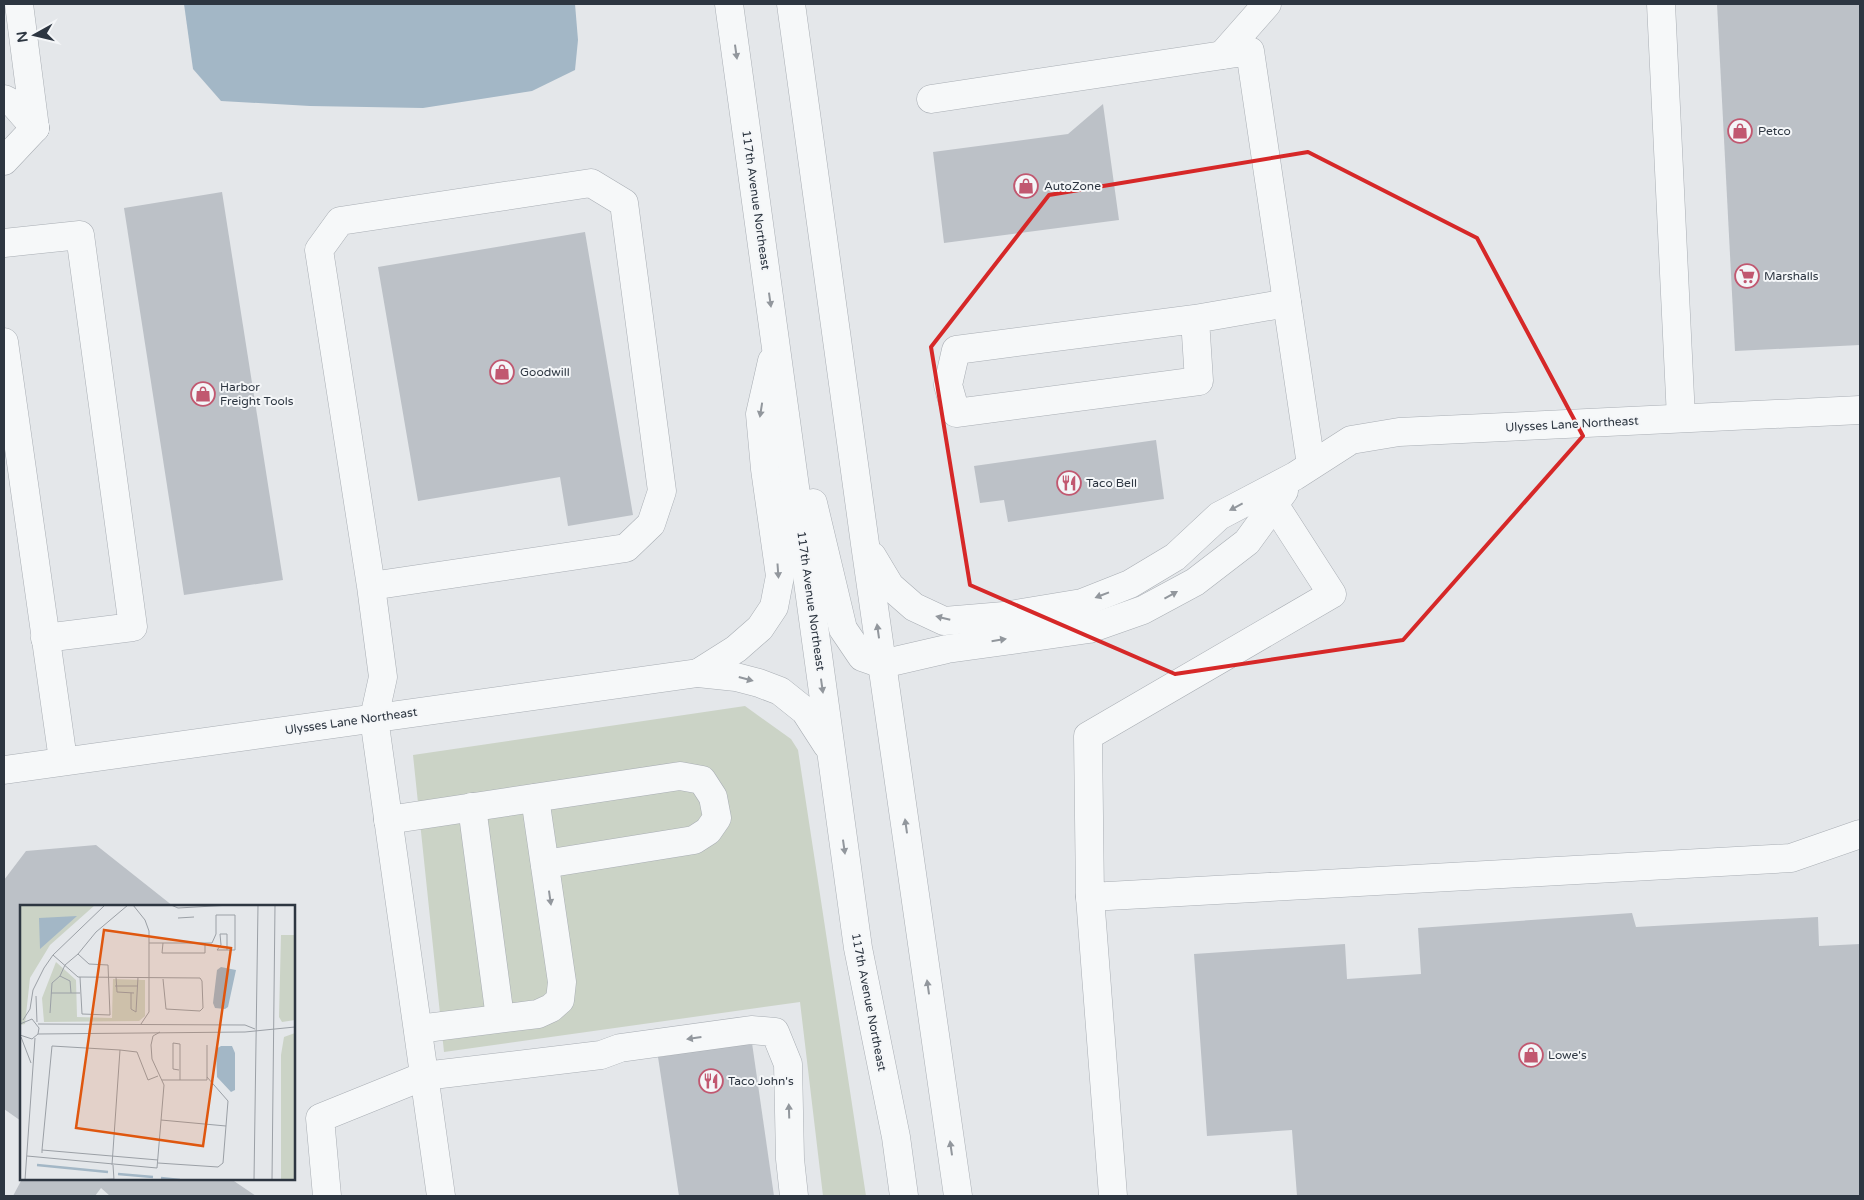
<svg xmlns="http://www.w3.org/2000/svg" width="1864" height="1200" font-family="'Varela Round',sans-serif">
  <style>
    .green { fill: #cbd3c6 }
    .water { fill: #a3b7c6 }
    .building { fill: #bcc1c7 }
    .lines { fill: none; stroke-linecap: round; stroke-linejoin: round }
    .minor-casing { stroke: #a9aeb4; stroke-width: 29 }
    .minor { stroke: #f6f8f9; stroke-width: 28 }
    .oneway { fill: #92979d }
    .marked { fill: none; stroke: #d62828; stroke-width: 4; stroke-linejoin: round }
    .labels { text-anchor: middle; stroke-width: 4; stroke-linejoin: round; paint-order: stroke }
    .poi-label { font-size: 12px; fill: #2d3641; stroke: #f4f6f8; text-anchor: start }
    .street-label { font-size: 12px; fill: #2d3641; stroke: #f4f6f8 }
    .inset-river { fill: none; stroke: #a3b7c6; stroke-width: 2.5 }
    .inset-road { fill: none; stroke: #9ba0a6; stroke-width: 1 }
    .view { fill: #df570f; fill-opacity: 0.15; stroke: #df570f; stroke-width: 2.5 }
    .inset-edge { fill: none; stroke: #2d3641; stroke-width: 2.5 }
  </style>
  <rect width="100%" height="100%" fill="#e4e7ea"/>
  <path class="green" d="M745,706L791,739L798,750L866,1196H823L800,1002L444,1052L413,755Z"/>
  <path class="water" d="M184,4H575L578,40L575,70L532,91L423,108L310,106L221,101L193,69Z"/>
  <g class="building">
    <path d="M1717,4H1860V345L1735,351Z"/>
    <path d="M1103,104L1119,220L944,243L933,152L1068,134Z"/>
    <path d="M222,192L283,580L184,595L124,208Z"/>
    <path d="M585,232L633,515L568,526L560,477L418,501L378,267Z"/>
    <path d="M1156,440L1164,499L1008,522L1004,500L980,503L974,466Z"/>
    <path d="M96,845L173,906H21V1121L4,1109V880L26,851Z"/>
    <path d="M1632,913L1636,927L1818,917L1819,946L1860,944V1196H1297L1292,1130L1207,1136L1194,954L1345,944L1347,979L1421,974L1418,928Z"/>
    <path d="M752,1043L774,1196H679L658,1057Z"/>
    <path d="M22,1179H231L256,1196H110L101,1188L95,1196H13Z"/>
  </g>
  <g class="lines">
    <g class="minor-casing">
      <g id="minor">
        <path d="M19,4L35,128"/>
        <path d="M729,4L858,948L896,1137L904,1196"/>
        <path d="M791,4L865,544L958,1196"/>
        <path d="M1661,4L1681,418"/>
        <path d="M1222,55L1267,4"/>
        <path d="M4,99L14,104L35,128"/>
        <path d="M931,99L1250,51L1311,465"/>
        <path d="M4,161L35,128"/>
        <path d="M4,243L80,235L133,627L45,638"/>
        <path d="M1195,319L1199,381L956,413L948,385L956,350L1195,319L1287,303"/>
        <path d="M4,342L63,760"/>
        <path d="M813,503L843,629L862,657L882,664L947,649L1089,629L1143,610L1195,582L1247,542L1284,491"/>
        <path d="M1274,504L1332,594L1088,736L1090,897L1791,858L1860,834"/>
        <path d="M872,556L890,586L914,607L944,621L1004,616L1082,603L1130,584L1175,557L1219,516L1295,476L1351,440L1399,432L1860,410"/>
        <path d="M371,586L626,548L651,524L662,491L624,203L591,183L340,221L319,250L371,586L383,677L374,718L441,1196"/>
        <path d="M698,673L736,649L760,628L774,607L780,576L765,469L760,414L772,361"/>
        <path d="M4,770L698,673L736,677L759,683L780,691L805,711L827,745"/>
        <path d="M472,807L500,1018"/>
        <path d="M388,820L680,776L702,780L713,797L717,818L708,831L694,840L545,864"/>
        <path d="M1090,897L1113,1196"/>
        <path d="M418,1029L538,1014L551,1008L560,1000L562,982L535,798"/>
        <path d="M327,1196L320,1118L424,1076L601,1055L620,1048L751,1030L775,1032L788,1064L790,1159L794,1196"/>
      </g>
    </g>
    <use href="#minor" class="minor"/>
  </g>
  <defs><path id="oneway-solid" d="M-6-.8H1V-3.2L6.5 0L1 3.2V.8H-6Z" transform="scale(1.25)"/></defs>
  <g class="oneway">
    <use href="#oneway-solid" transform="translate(736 52) rotate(82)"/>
    <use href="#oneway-solid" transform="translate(770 300) rotate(82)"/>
    <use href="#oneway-solid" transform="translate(761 410) rotate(99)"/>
    <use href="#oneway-solid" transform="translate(1236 507) rotate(152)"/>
    <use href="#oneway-solid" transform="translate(778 571) rotate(86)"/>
    <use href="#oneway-solid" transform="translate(1102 595) rotate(159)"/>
    <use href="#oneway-solid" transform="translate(1171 595) rotate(-29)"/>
    <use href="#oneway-solid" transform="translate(943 618) rotate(-166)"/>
    <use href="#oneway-solid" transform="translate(878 631) rotate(-98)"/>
    <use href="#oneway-solid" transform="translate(999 640) rotate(-9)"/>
    <use href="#oneway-solid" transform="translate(746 679) rotate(15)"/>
    <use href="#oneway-solid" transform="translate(822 686) rotate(82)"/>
    <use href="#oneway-solid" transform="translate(906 826) rotate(-98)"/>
    <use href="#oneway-solid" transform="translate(844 847) rotate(82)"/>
    <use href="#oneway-solid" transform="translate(550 898) rotate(82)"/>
    <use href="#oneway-solid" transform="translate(928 987) rotate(-98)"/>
    <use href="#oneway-solid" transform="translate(694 1038) rotate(172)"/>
    <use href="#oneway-solid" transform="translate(789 1111) rotate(-92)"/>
    <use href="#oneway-solid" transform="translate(951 1148) rotate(-98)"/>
  </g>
  <path class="marked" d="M1308,152L1477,238L1583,436L1403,640L1175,674L970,585L931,347L1049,195Z"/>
  <defs>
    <g id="shop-ring" transform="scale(1.25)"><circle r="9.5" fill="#f4f6f8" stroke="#c15870" stroke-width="1.5"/><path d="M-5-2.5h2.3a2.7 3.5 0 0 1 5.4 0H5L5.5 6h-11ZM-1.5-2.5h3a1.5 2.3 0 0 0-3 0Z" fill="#c15870"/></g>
    <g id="supermarket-ring" transform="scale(1.25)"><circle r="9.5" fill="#f4f6f8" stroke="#c15870" stroke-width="1.5"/><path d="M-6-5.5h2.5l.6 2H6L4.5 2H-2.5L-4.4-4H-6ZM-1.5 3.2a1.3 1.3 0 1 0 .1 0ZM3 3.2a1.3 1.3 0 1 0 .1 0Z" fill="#c15870"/></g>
    <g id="restaurant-ring" transform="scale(1.25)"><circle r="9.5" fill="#f4f6f8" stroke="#c15870" stroke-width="1.5"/><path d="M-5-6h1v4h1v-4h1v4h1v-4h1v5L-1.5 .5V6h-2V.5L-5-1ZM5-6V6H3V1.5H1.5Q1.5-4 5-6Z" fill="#c15870"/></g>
  </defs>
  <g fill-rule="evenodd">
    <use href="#shop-ring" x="1740" y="131"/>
    <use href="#shop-ring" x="1026" y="186"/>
    <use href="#supermarket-ring" x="1747" y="276"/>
    <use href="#shop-ring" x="502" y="372"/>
    <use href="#shop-ring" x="203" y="394"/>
    <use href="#restaurant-ring" x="1069" y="483"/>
    <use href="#shop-ring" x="1531" y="1055"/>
    <use href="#restaurant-ring" x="711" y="1081"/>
  </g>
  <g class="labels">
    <g class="poi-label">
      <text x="1758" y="135">Petco</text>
      <text x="1044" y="190">AutoZone</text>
      <text x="1764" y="280">Marshalls</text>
      <text x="520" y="376">Goodwill</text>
      <text x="220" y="391">Harbor<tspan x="220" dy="14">Freight Tools</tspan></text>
      <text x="1086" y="487">Taco Bell</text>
      <text x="1548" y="1059">Lowe's</text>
      <text x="728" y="1085">Taco John's</text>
    </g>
    <g class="street-label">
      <text transform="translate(756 200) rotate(82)" y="4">117th Avenue Northeast</text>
      <text transform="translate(1572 424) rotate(-3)" y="4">Ulysses Lane Northeast</text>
      <text transform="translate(811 601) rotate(82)" y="4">117th Avenue Northeast</text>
      <text transform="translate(351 721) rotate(-8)" y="4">Ulysses Lane Northeast</text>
      <text transform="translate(869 1002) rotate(79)" y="4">117th Avenue Northeast</text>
    </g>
  </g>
  <g transform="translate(20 905)">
    <rect width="275" height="275" fill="#e4e7ea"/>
    <path d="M0,0H75L30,40L10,73L5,119L0,120ZM261,30H275V115L262,117L259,112ZM36,57L56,75L57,112L92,113L93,74L125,75V111L119,116L24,117L22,93ZM275,128V275H261V150L264,132Z" fill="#cbd3c6"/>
    <path d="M57,11L20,44L19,13ZM201,62L216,65L208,102L205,104L195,103L193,98L197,65ZM201,141H212L215,148V185L211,187L197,172L196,144Z" fill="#a3b7c6"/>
    <path class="inset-river" d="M17,260L88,267M98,269L133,272M141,273L160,275"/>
    <path class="inset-road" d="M113,0L125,15L129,26V107L121,119M151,0L158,3L211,0M158,13L174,12M129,38H192M143,38L142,48H185V38M192,38L196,29V10H215V45H197M197,45L201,40L200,29H207V45M58,49L76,27L108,0M33,50L58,72L180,73L182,76L183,103L180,106L146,104L143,74M96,72L97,87L114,88M95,81H118M31,88H60M51,88L50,76L40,71L45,60L58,49L69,59L88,60L90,110L62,109L60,72M111,88V104L116,107L118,72M16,91L17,117M30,108L32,78L40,71M3,115L10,104L13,85L24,63L33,50L85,0M0,119L12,114L19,123L18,129L12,134L0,130M18,119L225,120L235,124M18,129L225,127L275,122M1,132L11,158M159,165L153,164V138L160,139V175M142,175H187V140M141,215L206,221M22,245L32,141L100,145M22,248V245L138,255M7,251L137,263L144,180L132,154L131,140L133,131L140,127M138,258L198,262L203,258L208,196L187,172M92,260L100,145L117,147L128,175L138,171M93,260L94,275M5,275L15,133M64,275L94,274M234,275L238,0M252,275L255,0"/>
    <path class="view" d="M84,25L211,43L183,241L56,223Z"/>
    <rect width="275" height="275" class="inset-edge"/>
  </g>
  <rect width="1864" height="1200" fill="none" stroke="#2d3641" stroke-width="10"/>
  <g transform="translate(35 35) rotate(262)" stroke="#f4f6f8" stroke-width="4" paint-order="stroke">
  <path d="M0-4L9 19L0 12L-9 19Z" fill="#2d3641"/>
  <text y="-8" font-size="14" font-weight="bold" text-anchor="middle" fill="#2d3641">N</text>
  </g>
</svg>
